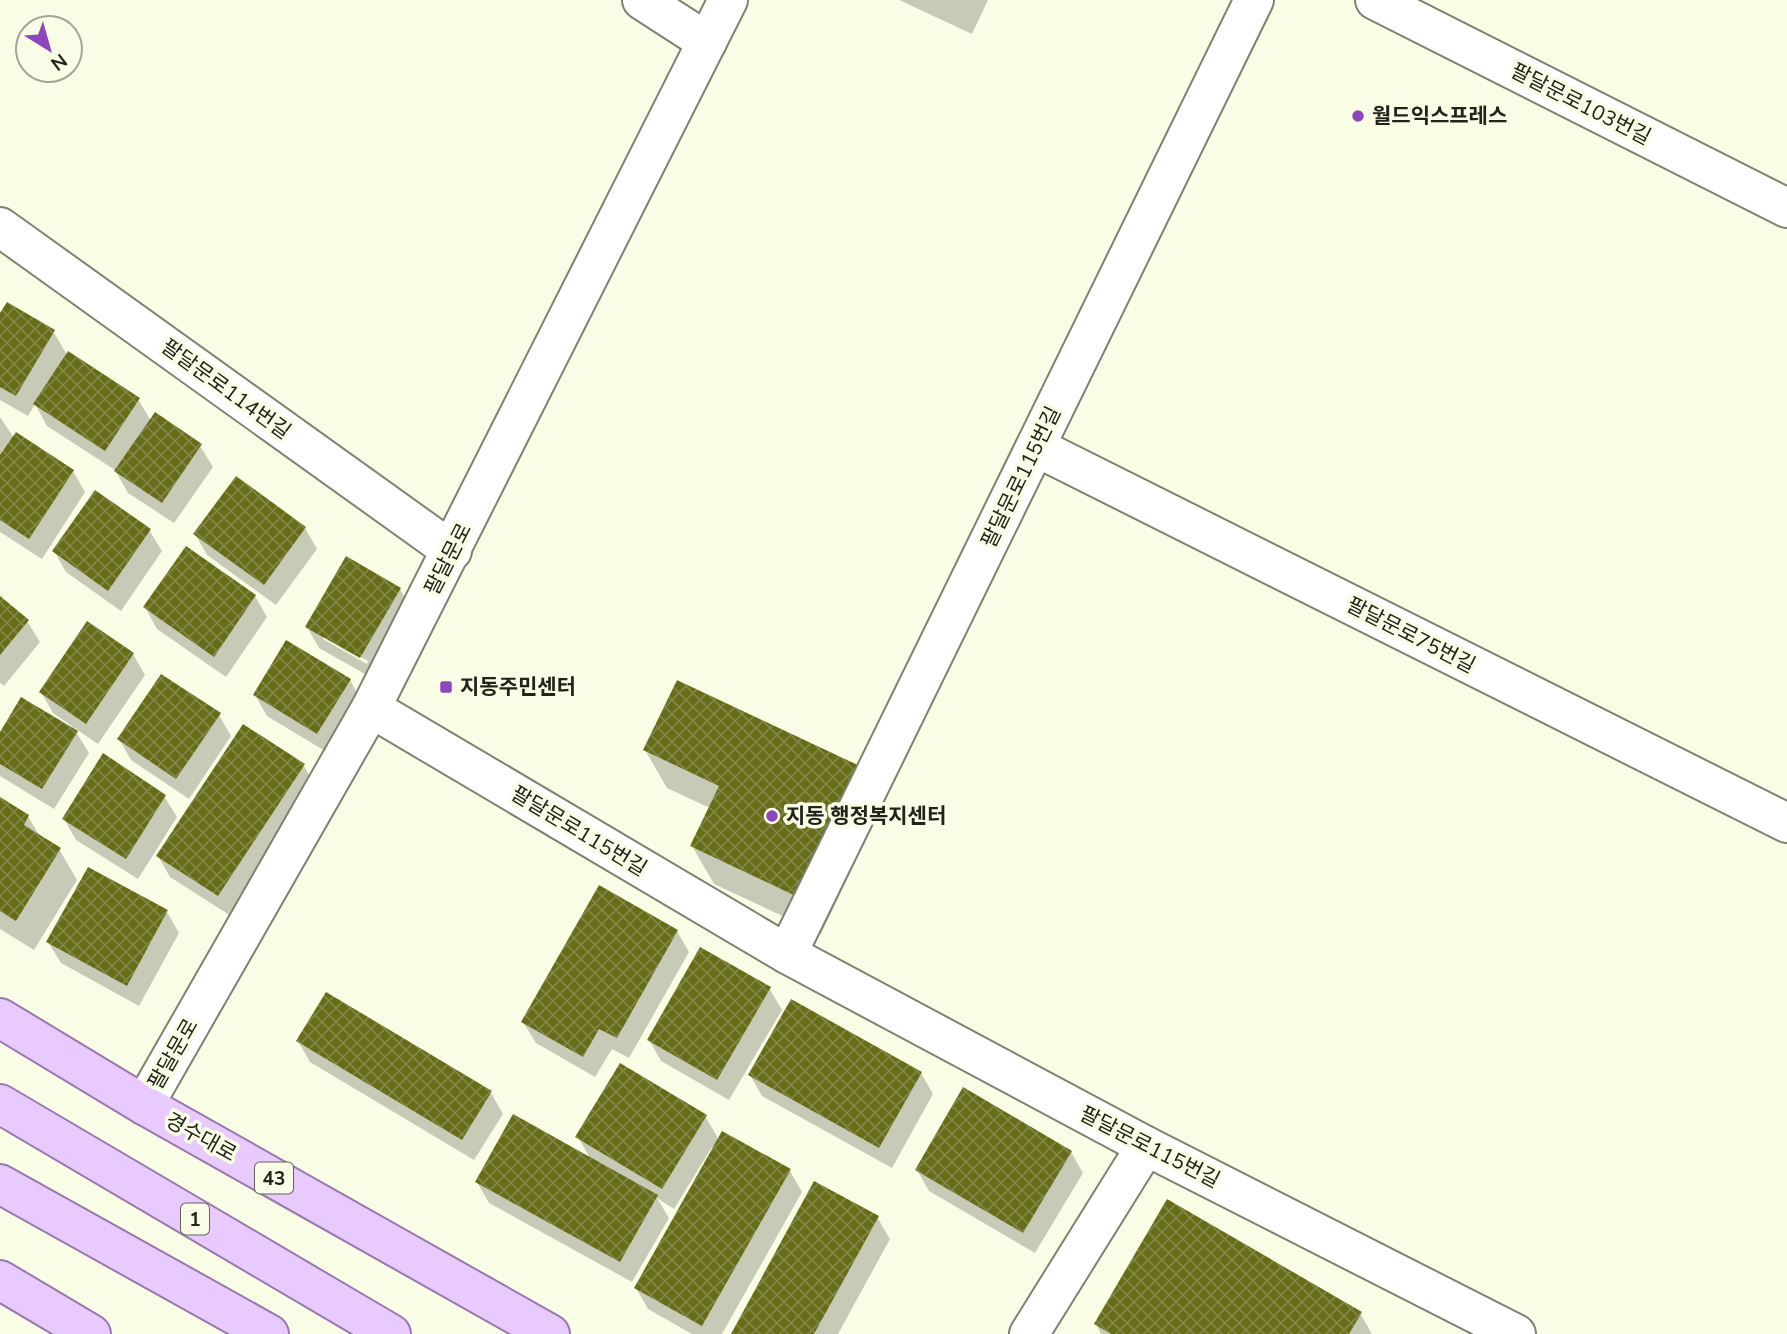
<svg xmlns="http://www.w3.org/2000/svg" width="1787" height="1334" font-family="'Nunito Sans','Noto Sans KR',sans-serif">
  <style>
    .shadow { fill: #0003; fill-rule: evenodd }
    .building { fill: url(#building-cross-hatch) }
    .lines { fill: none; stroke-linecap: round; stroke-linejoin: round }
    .minor-casing { stroke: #7f826e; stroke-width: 42 }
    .tertiary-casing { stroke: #7f826e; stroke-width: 42 }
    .primary-casing { stroke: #9878ae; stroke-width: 42 }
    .minor { stroke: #fff; stroke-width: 38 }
    .tertiary { stroke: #fff; stroke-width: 38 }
    .primary { stroke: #e8cafe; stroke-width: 38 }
    .poi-dot { fill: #8e47ba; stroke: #fafde6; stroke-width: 2.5 }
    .labels { text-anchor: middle; stroke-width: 7; stroke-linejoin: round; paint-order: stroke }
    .shield { fill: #fafde6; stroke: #636458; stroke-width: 2 }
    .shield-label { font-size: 19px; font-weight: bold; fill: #22231b }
    .street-label { font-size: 21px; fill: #22231b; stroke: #fafde6 }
    .poi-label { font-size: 21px; font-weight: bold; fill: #22231b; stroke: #fafde6; text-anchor: start }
  </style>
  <defs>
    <pattern id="building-cross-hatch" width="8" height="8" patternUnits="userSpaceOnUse" patternTransform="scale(1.75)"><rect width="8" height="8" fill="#676d16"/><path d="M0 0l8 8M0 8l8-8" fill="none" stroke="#818548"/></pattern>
  </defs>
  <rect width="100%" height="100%" fill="#fafde6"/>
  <g class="shadow">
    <path d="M899,0H988L972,34Z"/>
    <path d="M0,317L53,331L67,355L138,399L151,421L200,446L213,467L174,523L128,493L115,470L47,426L35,404L28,416L0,400Z"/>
    <path d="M0,417L14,438L73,471L85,492L42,559L0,532Z"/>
    <path d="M305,528L317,549L276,605L207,555L195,534Z"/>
    <path d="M149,530L162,551L121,611L66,572L54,551Z"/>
    <path d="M400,589L412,611L372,678L319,648L307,627ZM323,635L368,661L367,664L323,639Z"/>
    <path d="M255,596L267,617L226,677L157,629L145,607Z"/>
    <path d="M0,598L27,621L40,642L4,686L0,683Z"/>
    <path d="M133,654L145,675L98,744L73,727L89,753L54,809L0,776V735L72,729L73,727L53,713L41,692Z"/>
    <path d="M350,680L362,702L330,754L267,716L255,695Z"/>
    <path d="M219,715L231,736L189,799L131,760L119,739Z"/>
    <path d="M243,726L304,766L316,787L231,916L170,877L158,856Z"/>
    <path d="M645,750L861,768L882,806L821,934L714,884L692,846L710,808L667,788Z"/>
    <path d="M164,796L177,817L138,879L76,840L64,819Z"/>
    <path d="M0,799L28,816L40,837L59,849L77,880L34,950L0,929Z"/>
    <path d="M167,912L179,933L139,1006L61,963L48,942Z"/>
    <path d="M677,931L689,952L629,1058L612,1049L595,1077L536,1043L523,1022Z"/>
    <path d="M769,988L782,1010L729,1100L661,1061L649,1040Z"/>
    <path d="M327,994L491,1093L503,1114L474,1160L310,1062L298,1041Z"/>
    <path d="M921,1073L933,1094L892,1168L762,1096L750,1075Z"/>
    <path d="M705,1116L719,1140L723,1134L790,1171L802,1192L722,1334H692L648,1309L636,1288L714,1149L712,1147L674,1209L657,1198L669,1218L632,1282L489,1203L477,1182L591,1160L578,1137Z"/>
    <path d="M1071,1152L1083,1173L1035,1253L929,1191L917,1170Z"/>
    <path d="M877,1217L890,1239L838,1334H733Z"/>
    <path d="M1360,1313L1372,1334H1101L1096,1324Z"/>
  </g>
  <g class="building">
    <path d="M7,302L55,330L16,396L0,387V313Z"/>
    <path d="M68,351L140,398L105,451L33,404Z"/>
    <path d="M155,412L202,444L162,503L114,471Z"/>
    <path d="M16,432L74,470L29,539L0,520V455Z"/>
    <path d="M236,476L306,527L264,585L193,534Z"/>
    <path d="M95,490L151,529L108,591L52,551Z"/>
    <path d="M186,546L256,595L214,657L143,607Z"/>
    <path d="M346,556L401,588L360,658L305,627Z"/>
    <path d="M0,596L29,620L0,655Z"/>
    <path d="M87,621L134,653L86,724L39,692Z"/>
    <path d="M286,640L351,679L317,734L253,695Z"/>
    <path d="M161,674L221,713L176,779L117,739Z"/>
    <path d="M677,680L862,767L800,898L690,846L719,786L643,750Z"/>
    <path d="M21,697L78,731L42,789L0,764V732Z"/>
    <path d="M243,724L305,764L218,896L156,856Z"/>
    <path d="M103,753L166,795L126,859L62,819Z"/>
    <path d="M0,797L29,815L24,825L61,848L16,921L0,911Z"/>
    <path d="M88,867L168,910L127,986L46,942Z"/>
    <path d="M599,885L678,930L617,1038L599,1029L583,1057L521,1022Z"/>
    <path d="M700,947L771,987L717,1080L647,1040Z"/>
    <path d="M326,992L492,1091L462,1140L296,1041Z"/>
    <path d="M791,999L922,1072L879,1148L748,1075Z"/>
    <path d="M620,1063L707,1115L662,1189L575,1137Z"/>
    <path d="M963,1087L1072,1151L1023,1233L915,1170Z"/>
    <path d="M513,1114L658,1195L620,1262L475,1182Z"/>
    <path d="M722,1131L791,1169L702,1326L634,1288Z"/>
    <path d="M814,1181L879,1216L814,1334H731Z"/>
    <path d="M1167,1199L1362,1312L1349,1334H1111L1094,1324Z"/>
  </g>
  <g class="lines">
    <g class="minor-casing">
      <g id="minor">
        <path d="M642,0L707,42"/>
        <path d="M1375,0L1787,208"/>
        <path d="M0,227L452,551"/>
        <path d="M1036,447L1787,823"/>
        <path d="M371,708L787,954L1146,1146L1516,1334"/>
        <path d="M787,954L1254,0"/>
        <path d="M1029,1334L1146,1146"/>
      </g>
    </g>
    <g class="tertiary-casing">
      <path id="tertiary" d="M144,1105L371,708L728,0"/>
    </g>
    <g class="primary-casing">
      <g id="primary">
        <path d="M0,1018L144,1105L550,1334"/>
        <path d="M0,1104L391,1334"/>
        <path d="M0,1184L269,1334"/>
        <path d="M0,1280L91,1334"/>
      </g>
    </g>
    <use href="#minor" class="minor"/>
    <use href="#tertiary" class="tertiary"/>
    <use href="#primary" class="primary"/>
  </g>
  <g class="poi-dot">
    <circle cx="1358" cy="116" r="7"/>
    <rect x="439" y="680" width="14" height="14" rx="3.5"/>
    <circle cx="772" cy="816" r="7"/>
  </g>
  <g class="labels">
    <g class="shield">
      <rect x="255" y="1162.5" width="38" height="31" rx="5"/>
      <rect x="181" y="1203.5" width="28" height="31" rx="5"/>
    </g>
    <g class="shield-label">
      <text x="274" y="1185">43</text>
      <text x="195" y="1226">1</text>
    </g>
    <g class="street-label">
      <text transform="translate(1581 104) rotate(27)" y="7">팔달문로103번길</text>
      <text transform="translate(226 389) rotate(36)" y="7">팔달문로114번길</text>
      <text transform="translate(1021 477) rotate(-64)" y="7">팔달문로115번길</text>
      <text transform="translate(448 559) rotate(-63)" y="7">팔달문로</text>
      <text transform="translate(1411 635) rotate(27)" y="7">팔달문로75번길</text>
      <text transform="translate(579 831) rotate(31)" y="7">팔달문로115번길</text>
      <text transform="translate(173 1054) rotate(-60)" y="7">팔달문로</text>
      <text transform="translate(201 1137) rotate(29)" y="7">경수대로</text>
      <text transform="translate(1150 1147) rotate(27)" y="7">팔달문로115번길</text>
    </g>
    <g class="poi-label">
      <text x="1372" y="123">월드익스프레스</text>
      <text x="460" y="694">지동주민센터</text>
      <text x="786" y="823">지동 행정복지센터</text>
    </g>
  </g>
  <g transform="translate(49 49) rotate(143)"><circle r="33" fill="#fafde6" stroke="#a4a695" stroke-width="2"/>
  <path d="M0-5L12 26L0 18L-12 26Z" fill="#8e47ba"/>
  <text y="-10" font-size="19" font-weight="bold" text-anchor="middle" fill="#22231b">N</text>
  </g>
</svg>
